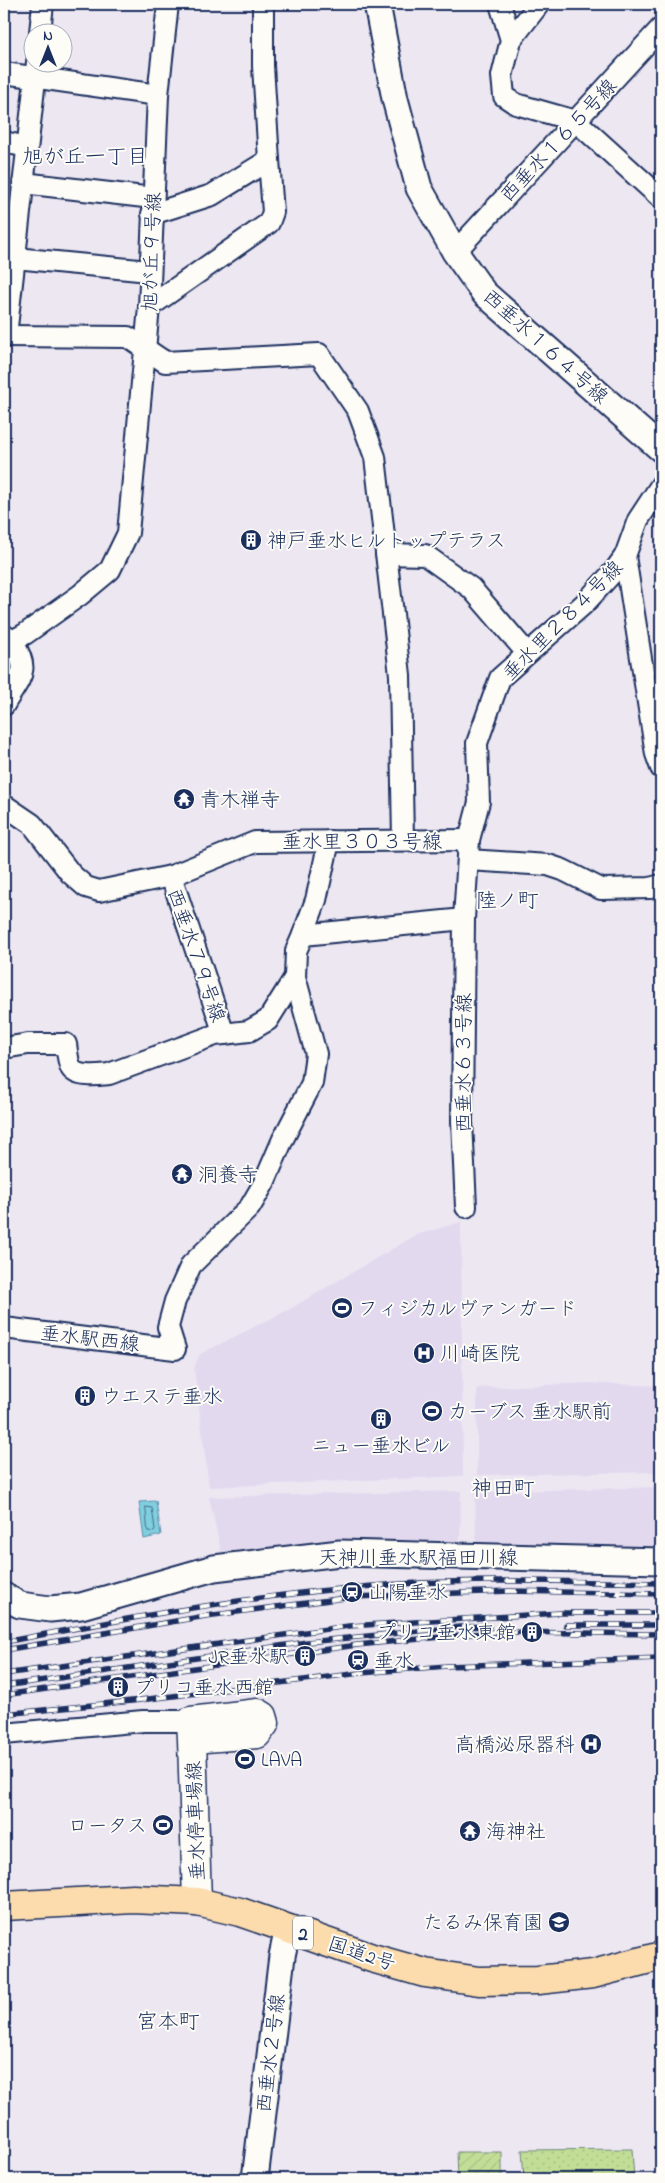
<svg xmlns="http://www.w3.org/2000/svg" width="665" height="2183" font-family="'Indie Flower','Klee One',sans-serif">
  <style>
    .built { fill: #e2d9ef }
    .park { fill: url(#park-dots); stroke: #6e867a }
    .garden { fill: url(#garden-furrows); stroke: #6e867a }
    .water { fill: #80cede; stroke: #588eab }
    .lines { fill: none; stroke-linecap: round; stroke-linejoin: round }
    .shore { stroke: #436f91; stroke-width: 1 }
    .minor-casing { stroke: #1b2f5e; stroke-width: 24 }
    .tertiary-casing { stroke: #1b2f5e; stroke-width: 29 }
    .secondary-casing { stroke: #1b2f5e; stroke-width: 31 }
    .trunk-casing { stroke: #1b2f5e; stroke-width: 31 }
    .minor { stroke: #fdfcf7; stroke-width: 20 }
    .tertiary { stroke: #fdfcf7; stroke-width: 25 }
    .secondary { stroke: #fdfcf7; stroke-width: 28 }
    .trunk { stroke: #fcdcac; stroke-width: 28 }
    .rail-casing { stroke: #1b2f5e; stroke-width: 5.5 }
    .rail { stroke: #fdfcf7; stroke-width: 4; stroke-dasharray: 11; stroke-linecap: butt }
    .labels { text-anchor: middle; stroke-width: 4; stroke-linejoin: round; paint-order: stroke }
    .shield { fill: #fdfcf7; stroke: #5f6c8c; stroke-width: 1 }
    .shield-label { font-size: 19px; font-weight: bold; fill: #1b2f5e }
    .street-label { font-size: 20px; fill: #1b2f5e; stroke: #fdfcf7 }
    .poi-label { font-size: 20px; fill: #1b2f5e; stroke: #fdfcf7; text-anchor: start }
    .neighbourhood-label { font-size: 21px; fill: #1b2f5e; stroke: #fdfcf7 }
  </style>
  <defs>
    <pattern id="park-dots" width="8" height="8" patternUnits="userSpaceOnUse" patternTransform="scale(1.25)"><rect width="8" height="8" fill="#c2de96"/><path d="M2 2h.1M6 6h.1" fill="none" stroke="#a6bf84" stroke-width="1.8" stroke-linecap="round"/></pattern>
    <pattern id="garden-furrows" width="10" height="10" patternUnits="userSpaceOnUse" patternTransform="scale(1.25)"><rect width="10" height="10" fill="#c2de96"/><path d="M-1 1l2-2M0 10L10 0M9 11l2-2" fill="none" stroke="#a6bf84"/></pattern>
  </defs>
  <rect width="100%" height="100%" fill="#ede7f2"/>
  <filter id="ink" filterUnits="userSpaceOnUse"><feTurbulence type="fractalNoise" baseFrequency=".02" numOctaves="2"/><feDisplacementMap in="SourceGraphic" scale="10" xChannelSelector="R" yChannelSelector="G"/><feConvolveMatrix kernelMatrix="1 2 1 2 8 2 1 2 1" color-interpolation-filters="sRGB"/></filter>
  <g filter="url(#ink)">
    <g class="built">
      <path d="M461,1222L463,1476L209,1487L194,1368L200,1354L288,1310L416,1235Z"/>
      <path d="M588,1383L661,1386V1472L477,1475V1388Z"/>
      <path d="M661,1487V1550L476,1543L475,1492Z"/>
      <path d="M461,1491L460,1541L377,1540L221,1552L209,1497Z"/>
    </g>
    <path class="park" d="M632,2149L634,2179H524L522,2150Z"/>
    <path class="garden" d="M457,2152H502V2179H458Z"/>
    <path class="water" d="M156,1501L161,1535L144,1539L139,1502Z"/>
    <g class="lines">
      <path class="shore" d="M146,1507L152,1508L155,1529L154,1532L148,1531Z"/>
      <g class="minor-casing">
        <g id="minor">
          <path d="M263,4V66L269,160"/>
          <path d="M500,4L511,40L502,76L504,96L516,104L576,121L661,198"/>
          <path d="M40,32L43,4"/>
          <path d="M511,40L539,4"/>
          <path d="M4,73L158,95"/>
          <path d="M4,142L27,147"/>
          <path d="M23,183L153,198"/>
          <path d="M455,252L661,28"/>
          <path d="M15,258L149,271"/>
          <path d="M149,307L269,223L273,212L269,160L212,195L152,214"/>
          <path d="M4,336L128,337L165,362L319,354L358,411L375,457L400,675L403,840"/>
          <path d="M6,336L37,62"/>
          <path d="M386,554L425,555L471,588L527,653"/>
          <path d="M625,556L656,754L661,768"/>
          <path d="M4,635L12,641L25,634L80,595L110,570L128,533L149,307L158,95L168,4"/>
          <path d="M4,705C20,677 32,671 12,641"/>
          <path d="M4,805L32,824L71,874L86,887L99,891L171,876L255,842L469,840"/>
          <path d="M468,860L548,865L563,870L601,889L650,888L661,885"/>
          <path d="M171,876L224,1034"/>
          <path d="M303,935L316,900L329,841"/>
          <path d="M4,1048L28,1044H66C67,1051 68,1062 71,1068C77,1078 99,1075 109,1074L215,1035L249,1031L268,1020L295,977"/>
          <path d="M466,1207L462,1121L464,919L469,840L479,802L477,743L500,678L585,603L615,570L625,556L638,520L661,485"/>
          <path d="M4,1328L175,1349L168,1327L175,1301L191,1265L250,1207L264,1183L283,1139L312,1083L316,1054L295,977L296,951L303,935L464,919"/>
          <path d="M4,1734L143,1721H191"/>
        </g>
      </g>
      <g class="tertiary-casing">
        <g id="tertiary">
          <path d="M377,4L395,99L419,188L455,252L484,293L661,449"/>
          <path d="M4,1596L20,1605L50,1609L81,1606L214,1568L340,1553L661,1561"/>
          <path d="M255,2179L282,1956L288,1928"/>
        </g>
      </g>
      <g class="secondary-casing">
        <path id="secondary" d="M192,1739L191,1721L258,1713L263,1716L265,1723L257,1734L192,1739L197,1902"/>
      </g>
      <g class="trunk-casing">
        <path id="trunk" d="M4,1906L133,1899L197,1902L240,1912L372,1958L425,1973L479,1981L538,1980L593,1974L661,1956"/>
      </g>
      <use href="#minor" class="minor"/>
      <use href="#tertiary" class="tertiary"/>
      <use href="#secondary" class="secondary"/>
      <use href="#trunk" class="trunk"/>
      <g class="rail-casing">
        <g id="rail">
          <path d="M566,1625H661"/>
          <path d="M4,1642C119,1620 234,1598 351,1588C454,1578 558,1581 661,1583"/>
          <path d="M4,1650L206,1616L353,1597L510,1591L661,1594"/>
          <path d="M4,1674L349,1626L560,1613H661"/>
          <path d="M4,1686L307,1642L460,1627L489,1626"/>
          <path d="M4,1695L357,1645L494,1632L661,1634"/>
          <path d="M4,1714L132,1701L361,1673L447,1666L661,1658"/>
        </g>
      </g>
      <use href="#rail" class="rail"/>
    </g>
  </g>
  <defs>
    <g id="building-disc" transform="scale(1.125)"><circle r="9.5" fill="#1b2f5e" stroke="#fdfcf7"/><path d="M-4-6H4V6H1V3H-1V6H-4ZM-2.5-4.3h1.7v1.8h-1.7ZM.8-4.3h1.7v1.8H.8ZM-2.5-1h1.7V.8h-1.7ZM.8-1h1.7V.8H.8Z" fill="#fff"/></g>
    <g id="temple-disc" transform="scale(1.125)"><circle r="9.5" fill="#1b2f5e" stroke="#fdfcf7"/><path d="M0-6L5-2H3V0L6.5 2.5H4V6H1.5V3h-3V6H-4V2.5H-6.5L-3 0V-2H-5Z" fill="#fff"/></g>
    <g id="stadium-disc" transform="scale(1.125)"><circle r="9.5" fill="#1b2f5e" stroke="#fdfcf7"/><path d="M0-5a6.5 5 0 1 0 0 10a6.5 5 0 1 0 0-10ZM-3.5-1.8h7v3.6h-7Z" fill="#fff"/></g>
    <g id="hospital-disc" transform="scale(1.125)"><circle r="9.5" fill="#1b2f5e" stroke="#fdfcf7"/><path d="M-5-5h3v3.5h4V-5h3V5h-3V1.5h-4V5h-3Z" fill="#fff"/></g>
    <g id="station-disc" transform="scale(1.125)"><circle r="9.5" fill="#1b2f5e" stroke="#fdfcf7"/><path d="M-3-6H3Q5-6 5-4V2Q5 4 3 4L4.5 6H3L1.5 4h-3L-3 6H-4.5L-3 4Q-5 4-5 2V-4Q-5-6-3-6ZM-3.5-4v3h7v-3ZM-3.5 1v1.5H-2V1ZM2 1v1.5H3.5V1Z" fill="#fff"/></g>
    <g id="school-disc" transform="scale(1.125)"><circle r="9.5" fill="#1b2f5e" stroke="#fdfcf7"/><path d="M0-5L7-2L0 1L-7-2ZM-4 1L0 2.5L4 1V4Q0 6-4 4Z" fill="#fff"/></g>
  </defs>
  <g fill-rule="evenodd">
    <use href="#building-disc" x="251" y="540"/>
    <use href="#temple-disc" x="184" y="799"/>
    <use href="#temple-disc" x="182" y="1174"/>
    <use href="#stadium-disc" x="342" y="1308"/>
    <use href="#hospital-disc" x="424" y="1353"/>
    <use href="#building-disc" x="85" y="1396"/>
    <use href="#stadium-disc" x="432" y="1411"/>
    <use href="#building-disc" x="381" y="1419"/>
    <use href="#station-disc" x="352" y="1592"/>
    <use href="#building-disc" x="532" y="1632"/>
    <use href="#building-disc" x="305" y="1656"/>
    <use href="#station-disc" x="358" y="1660"/>
    <use href="#building-disc" x="118" y="1687"/>
    <use href="#hospital-disc" x="591" y="1744"/>
    <use href="#stadium-disc" x="245" y="1759"/>
    <use href="#stadium-disc" x="163" y="1825"/>
    <use href="#temple-disc" x="470" y="1831"/>
    <use href="#school-disc" x="559" y="1922"/>
  </g>
  <g class="labels">
    <rect class="shield" x="293" y="1916.5" width="20" height="33" rx="4"/>
    <g class="shield-label">
      <text x="303" y="1940">2</text>
    </g>
    <g class="street-label">
      <text transform="translate(558 140) rotate(-47)" y="7">西垂水１６５号線</text>
      <text transform="translate(151 252) rotate(-88)" y="7">旭が丘９号線</text>
      <text transform="translate(546 346) rotate(42)" y="7">西垂水１６４号線</text>
      <text transform="translate(562 620) rotate(-45)" y="7">垂水里２８４号線</text>
      <text x="362" y="848">垂水里３０３号線</text>
      <text transform="translate(197 955) rotate(71)" y="7">西垂水７９号線</text>
      <text transform="translate(463 1063) rotate(-90)" y="7">西垂水６３号線</text>
      <text transform="translate(90 1338) rotate(7)" y="7">垂水駅西線</text>
      <text x="418" y="1564">天神川垂水駅福田川線</text>
      <text transform="translate(195 1821) rotate(-92)" y="7">垂水停車場線</text>
      <text transform="translate(362 1953) rotate(18)" y="7">国道2号</text>
      <text transform="translate(270 2053) rotate(-83)" y="7">西垂水２号線</text>
    </g>
    <g class="poi-label">
      <text x="267" y="547">神戸垂水ヒルトップテラス</text>
      <text x="200" y="806">青木禅寺</text>
      <text x="198" y="1181">洞養寺</text>
      <text x="358" y="1315">フィジカルヴァンガード</text>
      <text x="440" y="1360">川崎医院</text>
      <text x="101" y="1403">ウエステ垂水</text>
      <text x="448" y="1418">カーブス 垂水駅前</text>
      <text x="381" y="1452" text-anchor="middle">ニュー垂水ビル</text>
      <text x="368" y="1599">山陽垂水</text>
      <text x="516" y="1639" text-anchor="end">プリコ垂水東館</text>
      <text x="289" y="1663" text-anchor="end">JR垂水駅</text>
      <text x="374" y="1667">垂水</text>
      <text x="134" y="1694">プリコ垂水西館</text>
      <text x="575" y="1751" text-anchor="end">高橋泌尿器科</text>
      <text x="261" y="1766">LAVA</text>
      <text x="147" y="1832" text-anchor="end">ロータス</text>
      <text x="486" y="1838">海神社</text>
      <text x="543" y="1929" text-anchor="end">たるみ保育園</text>
    </g>
    <g class="neighbourhood-label">
      <text x="85" y="163">旭が丘一丁目</text>
      <text x="507" y="907">陸ノ町</text>
      <text x="503" y="1495">神田町</text>
      <text x="168" y="2028">宮本町</text>
    </g>
  </g>
  <rect width="665" height="2183" fill="none" stroke="#fdfcf7" stroke-width="20"/>
  <rect x="10" y="10" width="645" height="2163" fill="none" stroke="#1b2f5e" stroke-width="2" filter="url(#ink)"/>
  <g transform="translate(48 48)"><circle r="24" fill="#fdfcf7" stroke="#a3aaba"/>
  <path d="M0-4L9 19L0 12L-9 19Z" fill="#1b2f5e"/>
  <text y="-8" font-size="14" font-weight="bold" text-anchor="middle" fill="#1b2f5e">N</text>
  </g>
</svg>
